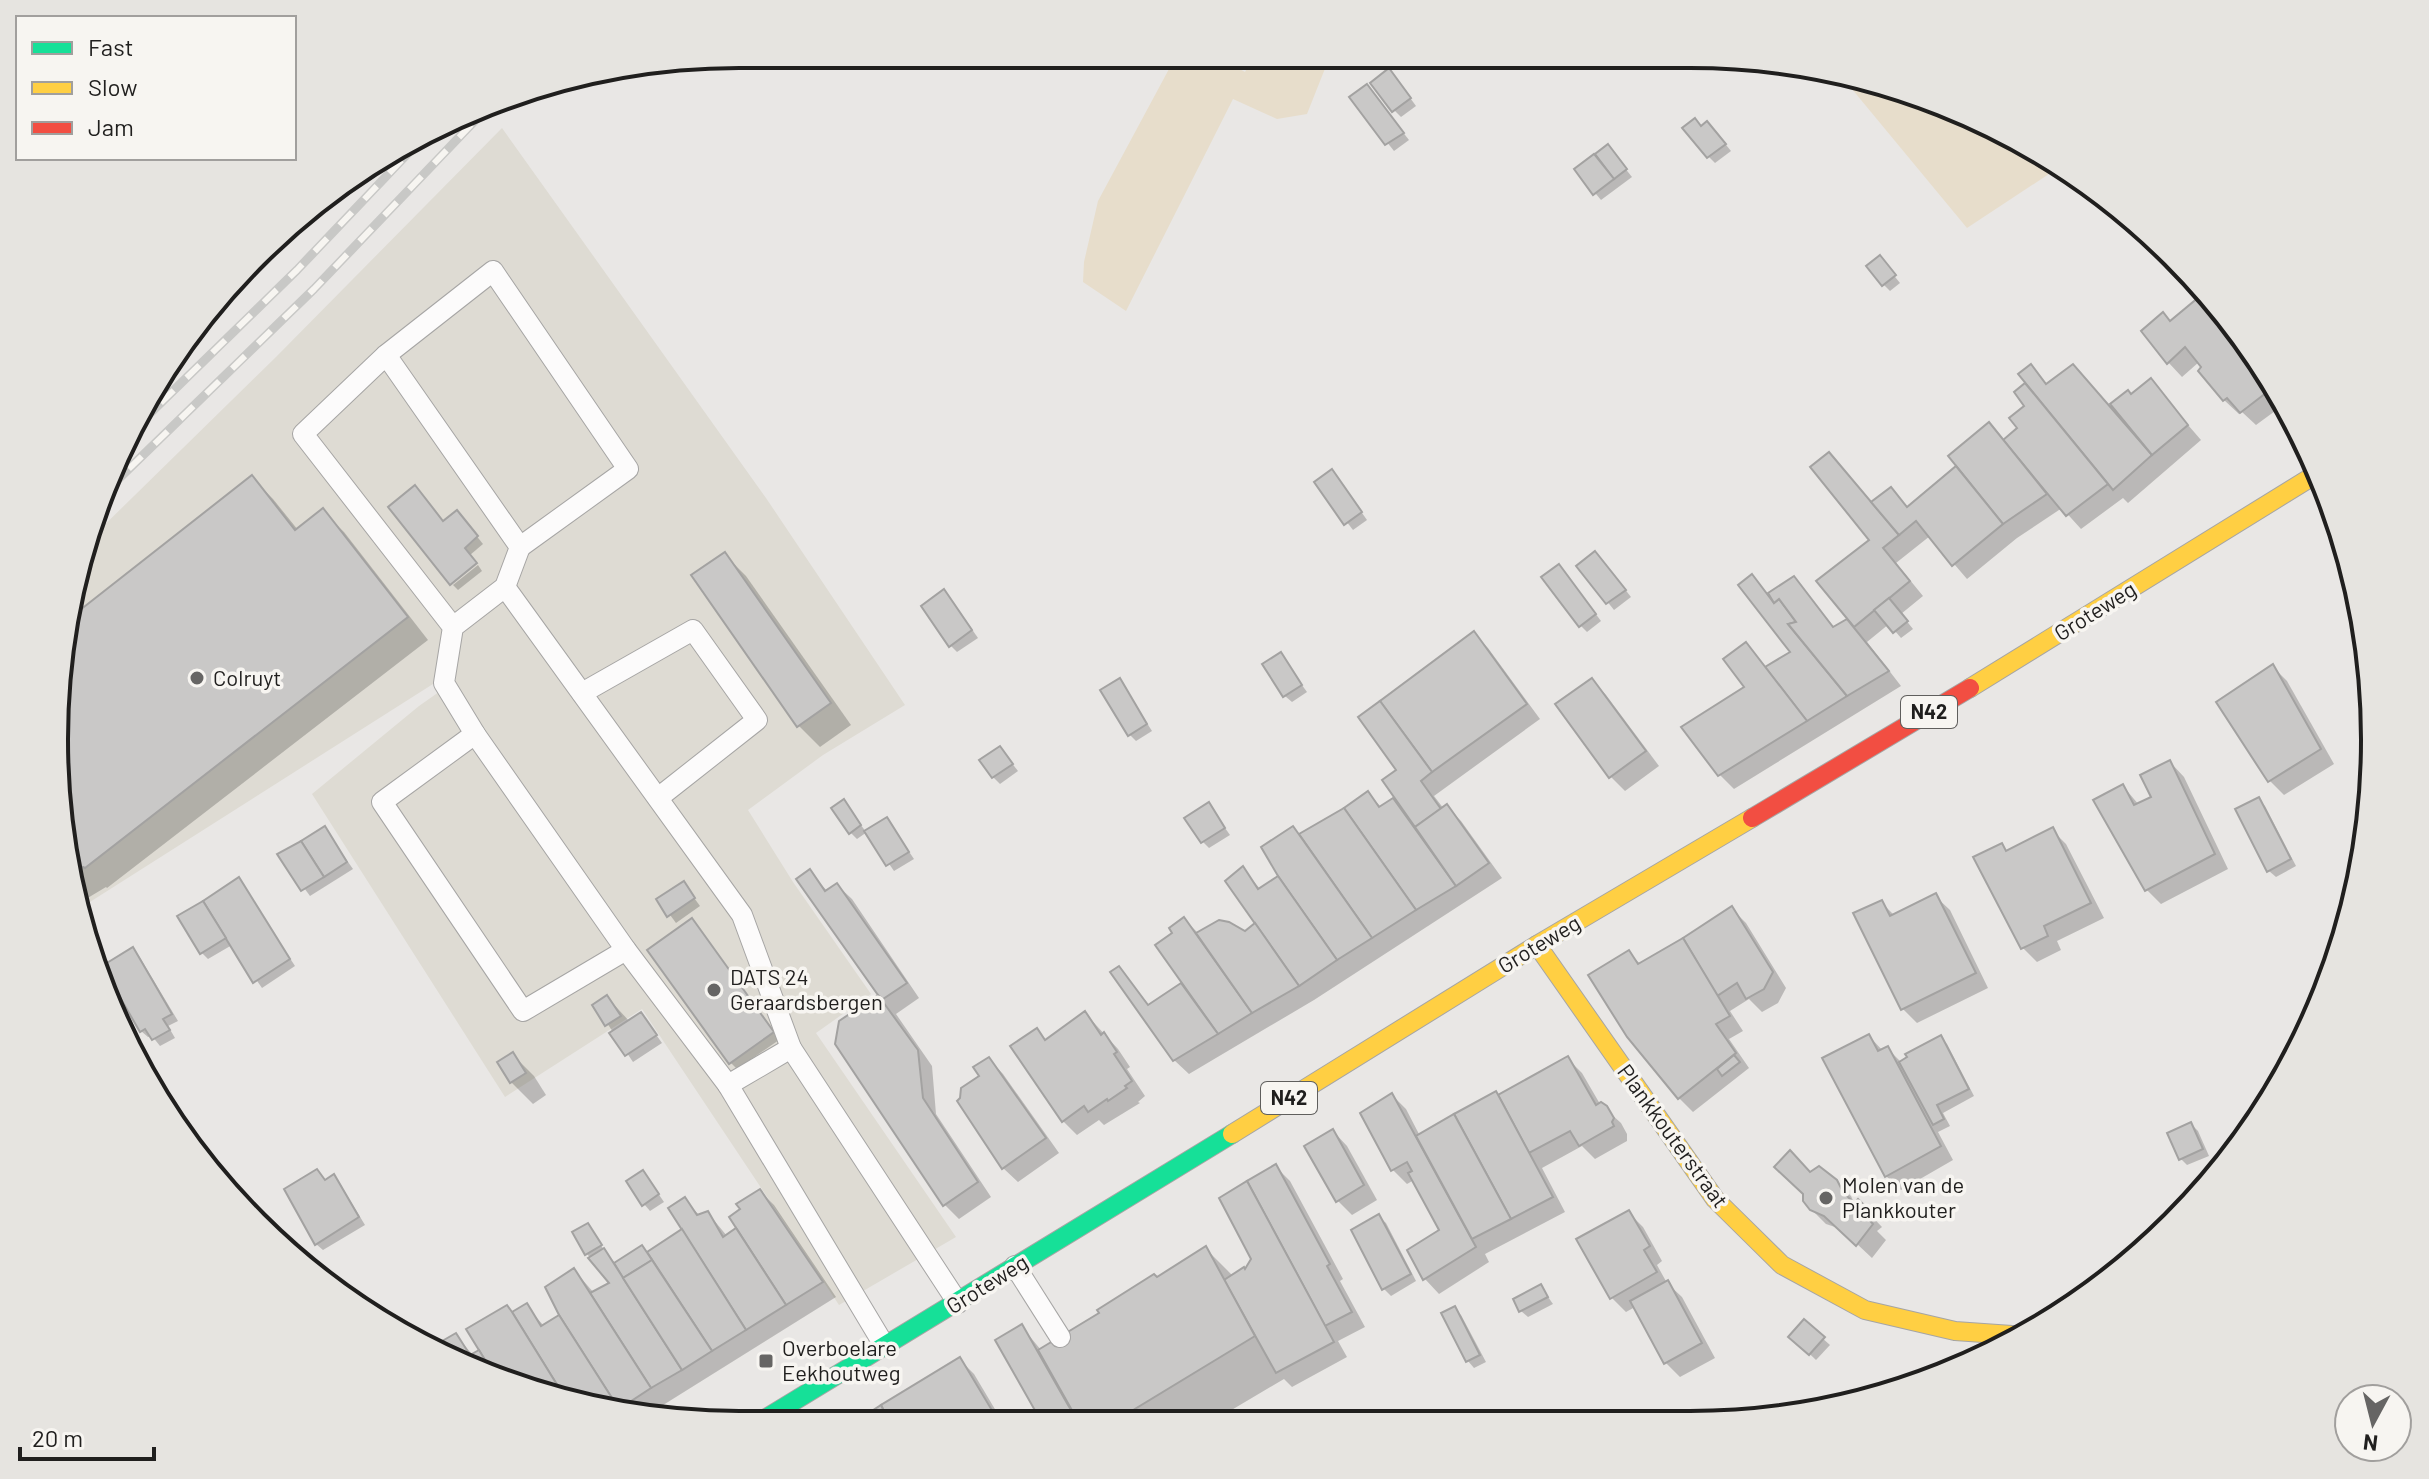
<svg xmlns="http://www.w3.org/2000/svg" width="2429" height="1479" font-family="Barlow,sans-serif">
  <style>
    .built { fill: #dedbd3 }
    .green { fill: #e7ddcb }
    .shadow { fill: #0003 }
    .building { fill: #c9c8c7; stroke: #a3a2a1; stroke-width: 2 }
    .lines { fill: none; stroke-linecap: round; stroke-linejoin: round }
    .lane-casing { stroke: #a6a5a4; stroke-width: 22 }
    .fast-casing { stroke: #a6a5a4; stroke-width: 20 }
    .slow-casing { stroke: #a6a5a4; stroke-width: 20 }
    .jam-casing { stroke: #a6a5a4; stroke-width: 20 }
    .lane { stroke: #fcfbfb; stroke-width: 20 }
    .fast { stroke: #16e098; stroke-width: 18 }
    .slow { stroke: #ffcf43; stroke-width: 18 }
    .jam { stroke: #f24e42; stroke-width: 18 }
    .rail-casing { stroke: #c8c8c6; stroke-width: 9 }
    .rail { stroke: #f7f5f1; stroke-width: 6; stroke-dasharray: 18; stroke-linecap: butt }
    .poi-dot { fill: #666564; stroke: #f7f5f1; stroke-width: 3 }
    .labels { text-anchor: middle; stroke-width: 7; stroke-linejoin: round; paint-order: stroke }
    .shield { fill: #f7f5f1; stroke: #605f5d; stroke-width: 2 }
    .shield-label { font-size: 20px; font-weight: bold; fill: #201f1e }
    .street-label { font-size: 22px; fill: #201f1e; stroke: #f7f5f1 }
    .poi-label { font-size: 22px; fill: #201f1e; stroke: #f7f5f1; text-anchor: start }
    .rim { fill: none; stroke: #201f1e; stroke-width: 4 }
  </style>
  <rect width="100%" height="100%" fill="#e9e7e5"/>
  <path class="built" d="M502,128L766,498L905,705L823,755L748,810L793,882L871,994L816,1033L956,1237L839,1305L642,1009L505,1097L312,794L419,706L456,680L455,670L82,907L54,739L86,543L276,357Z"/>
  <g class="green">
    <path d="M1176,56L1218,57L1245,72L1253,57H1325L1328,61L1307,114L1277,119L1233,99L1126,311L1083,282L1084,262L1098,201Z"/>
    <path d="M1842,77L1951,106L2058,168L1967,228Z"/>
  </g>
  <g class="shadow">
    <path d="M1395,77L1416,106L1401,117L1394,110Z"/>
    <path d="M1373,94L1409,140L1394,151L1352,98Z"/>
    <path d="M1702,128L1714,130L1731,151L1715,163L1708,156Z"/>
    <path d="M1608,147L1632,177L1601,200L1576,170Z"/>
    <path d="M1883,262L1900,283L1890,291L1884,285Z"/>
    <path d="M2215,302L2286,403L2256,425L2242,412L2239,414L2224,400L2200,371L2204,368L2199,362L2182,377L2168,362L2171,323Z"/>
    <path d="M2073,366L2109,408L2128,392L2131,396L2150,381L2201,440L2128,503L2123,498L2081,529L2062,508L2017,538L1967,579L1930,536L1896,563L1923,596L1901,614L1913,629L1901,638L1889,624L1867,642L1901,686L1734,789L1719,774L1747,688L1745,644L1767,669L1792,653L1752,577L1769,595L1794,579L1835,628L1850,619L1871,540L1873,504L1891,490L1909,508L1959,466L2005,441L2020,428L2027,406L2017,393L2028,383L2031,367L2048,385Z"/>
    <path d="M252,478L273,499L298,530L322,511L344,532L428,640L107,888L106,887L81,902L54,739L74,617Z"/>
    <path d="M1338,479L1367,520L1353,530L1317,483Z"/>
    <path d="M463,519L483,544L470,555L444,523Z"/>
    <path d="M724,554L746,576L851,725L820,747L799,726L694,576Z"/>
    <path d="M1602,560L1631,597L1614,610L1579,566Z"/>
    <path d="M478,565L482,571L458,590L453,585Z"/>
    <path d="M1565,573L1601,621L1587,632L1580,625Z"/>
    <path d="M950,598L978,638L957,652L951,646Z"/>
    <path d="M1474,634L1488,648L1540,719L1434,796L1444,809L1447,807L1461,821L1502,878L1314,1000L1189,1074L1174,1060L1119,969L1150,1006L1184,984L1175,934L1184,919L1199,934L1245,933L1258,924L1243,869L1261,890L1280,877L1293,828L1300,836L1368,793L1382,808L1396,798L1399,771Z"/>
    <path d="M1280,655L1307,692L1292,702L1285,696Z"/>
    <path d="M2273,667L2287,681L2334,764L2284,795L2270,781Z"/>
    <path d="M1592,680L1606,695L1659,766L1625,791L1611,777L1558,705Z"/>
    <path d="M1120,681L1152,731L1136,741L1129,734Z"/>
    <path d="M1000,748L1018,771L1000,784L993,777Z"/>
    <path d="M2170,762L2184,777L2228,869L2161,904L2146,889L2123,786L2139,805L2153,798Z"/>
    <path d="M2258,800L2265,806L2296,866L2276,877L2269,871Z"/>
    <path d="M844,802L866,832L887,819L914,859L894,871L867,832L857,839L850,832Z"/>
    <path d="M1208,804L1230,835L1209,848L1203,842Z"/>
    <path d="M324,828L353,869L310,896L280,855Z"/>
    <path d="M2052,830L2066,844L2104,918L2057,941L2061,950L2037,962L2023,948L2001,845L2008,852Z"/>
    <path d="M810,872L828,892L837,885L852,899L919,998L896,1014L932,1066L936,1114L991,1197L959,1219L945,1205L837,1043L841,1022L881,995Z"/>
    <path d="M239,880L295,966L262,988L232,945L208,959L201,952Z"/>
    <path d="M684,884L700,906L676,923L659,900Z"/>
    <path d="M1935,896L1950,910L1988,988L1917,1023L1903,1009L1856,914L1881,902L1895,916Z"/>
    <path d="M1732,909L1746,923L1786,988L1778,1003L1762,1012L1749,999L1730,1011L1743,1031L1729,1039L1749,1068L1693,1112L1679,1098L1629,952L1641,965Z"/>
    <path d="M698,927L779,1040L737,1069L730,1062Z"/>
    <path d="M133,950L139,956L178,1021L168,1026L175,1038L160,1046L152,1036L148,1037L141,1031Z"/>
    <path d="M103,985L110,992L124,1016L120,1019Z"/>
    <path d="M607,997L630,1022H647L662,1043L633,1062L595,1005Z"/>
    <path d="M1085,1013L1118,1049L1130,1067L1127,1069L1145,1096L1138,1102L1140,1103L1104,1125L1099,1120L1077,1135L1063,1121L1037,1031L1047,1041Z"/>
    <path d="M1869,1036L1883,1051L1887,1048L1902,1063L1940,1038L1947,1044L1974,1096L1943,1113L1950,1126L1938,1132L1953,1160L1901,1190L1886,1176Z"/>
    <path d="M513,1055L534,1076L546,1095L533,1104L511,1082L499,1063Z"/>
    <path d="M989,1059L1003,1074L1059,1153L1018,1182L1003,1168L960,1101L981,1076Z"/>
    <path d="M1568,1059L1582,1073L1600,1104L1621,1123L1627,1134V1141L1595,1159L1582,1146L1542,1168L1565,1212L1485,1254L1489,1262L1439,1294L1425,1279L1409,1251L1442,1231L1414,1180L1407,1184L1393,1170L1362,1113L1392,1095L1406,1109L1420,1136Z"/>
    <path d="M2191,1124L2198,1131L2209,1156L2187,1165L2181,1159Z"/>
    <path d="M1333,1131L1347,1146L1377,1200L1352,1215L1338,1201Z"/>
    <path d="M1275,1166L1290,1181L1343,1279L1340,1281L1365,1327L1338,1341L1347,1357L1292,1387L1284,1379L1213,1421H1043L1022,1327L1041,1350L1206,1249L1233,1276L1246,1272L1253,1259Z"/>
    <path d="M317,1171L326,1182L333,1177L340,1184L365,1225L323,1250L316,1244Z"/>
    <path d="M1811,1174L1836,1181L1851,1196L1855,1205L1858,1202L1882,1227L1877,1231L1886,1240L1872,1258L1841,1229L1826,1224L1811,1209Z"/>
    <path d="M649,1180L664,1202L650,1211L644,1204Z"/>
    <path d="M760,1191L774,1205L836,1297L644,1417L478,1373L445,1354L440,1345L455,1335L473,1355L482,1351L513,1314L526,1306L544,1326L562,1316L574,1270L594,1293L612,1283L587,1254L588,1225L606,1253L616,1264L642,1247L648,1254L684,1230L685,1200L700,1216L708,1213L727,1236L739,1229Z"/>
    <path d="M1629,1213L1643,1227L1662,1261L1657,1265L1667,1283L1682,1297L1715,1358L1680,1377L1666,1363L1635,1307L1626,1312L1612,1298Z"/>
    <path d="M1379,1217L1386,1223L1416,1281L1391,1296L1384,1289L1354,1231Z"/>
    <path d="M1541,1287L1553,1304L1528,1317L1521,1311Z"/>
    <path d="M1454,1309L1461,1315L1486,1362L1474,1368L1468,1361Z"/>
    <path d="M1804,1322L1830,1345L1816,1360L1791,1336Z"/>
    <path d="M960,1360L974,1374L1002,1421L863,1420Z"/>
  </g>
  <g class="building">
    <path d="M1389,68L1411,98L1392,112L1370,83Z"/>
    <path d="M1367,84L1404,133L1385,145L1349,97Z"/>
    <path d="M1695,118L1701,126L1707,121L1726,144L1707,158L1682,128Z"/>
    <path d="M1608,144L1627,169L1614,179L1595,154Z"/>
    <path d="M1594,154L1614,179L1593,195L1574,169Z"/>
    <path d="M1880,255L1896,275L1882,286L1866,266Z"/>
    <path d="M2205,292L2275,386L2240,413L2227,398L2223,401L2198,371L2201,367L2185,347L2167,364L2141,331L2163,312L2170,321Z"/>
    <path d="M2031,364L2046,384L2073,364L2152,455L2113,490L2018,374Z"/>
    <path d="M2151,378L2188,425L2152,455L2110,404L2128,390L2131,394Z"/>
    <path d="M2025,383L2108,484L2066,516L2003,440L2017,428L2009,418L2024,406L2014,392Z"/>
    <path d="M1989,422L2047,494L2003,524L1948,456Z"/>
    <path d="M1829,452L1899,535L1883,548L1910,581L1854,627L1816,581L1869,540L1810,467Z"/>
    <path d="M1956,466L2003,524L1952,566L1916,521L1899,535L1871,502L1891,487L1907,507Z"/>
    <path d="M1332,469L1362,512L1344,525L1314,482Z"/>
    <path d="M252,475L295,530L323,508L408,617L85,868L83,867L76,871L54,739L75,614Z"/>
    <path d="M415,485L443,521L457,510L478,536L465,548L477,563L450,585L388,507Z"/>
    <path d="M1595,551L1626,590L1606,604L1576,566Z"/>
    <path d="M725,552L831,703L797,727L691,575Z"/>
    <path d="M1559,564L1596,614L1579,627L1541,577Z"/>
    <path d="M1752,574L1774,603L1779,599L1796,622L1788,624L1847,696L1807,721L1765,667L1790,652L1738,585Z"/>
    <path d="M1794,576L1833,627L1847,619L1889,671L1847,696L1788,624L1796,622L1779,599L1774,603L1768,593Z"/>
    <path d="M944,589L972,630L949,647L921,606Z"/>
    <path d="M1889,598L1908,621L1893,633L1874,610Z"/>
    <path d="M1474,631L1527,704L1432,772L1380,701Z"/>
    <path d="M1746,642L1807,721L1718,776L1681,727L1744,687L1723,659Z"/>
    <path d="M1281,652L1302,685L1283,697L1262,664Z"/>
    <path d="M2273,664L2321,749L2268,782L2216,702Z"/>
    <path d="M1120,678L1147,724L1128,736L1100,690Z"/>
    <path d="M1592,678L1646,751L1609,778L1555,704Z"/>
    <path d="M1380,701L1432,772L1421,781L1441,809L1415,827L1382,780L1396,770L1358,717Z"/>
    <path d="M1000,746L1013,764L992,778L979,760Z"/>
    <path d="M2170,760L2215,854L2145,891L2093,800L2123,784L2134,805L2151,797L2140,775Z"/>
    <path d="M1368,791L1379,807L1393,798L1456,886L1416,910L1344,808Z"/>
    <path d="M2259,797L2291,859L2267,872L2235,809Z"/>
    <path d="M844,799L861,825L849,834L831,808Z"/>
    <path d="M1209,802L1225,828L1201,843L1184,818Z"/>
    <path d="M1447,804L1489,863L1456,886L1415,827Z"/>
    <path d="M1344,808L1416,910L1372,938L1299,834Z"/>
    <path d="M887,817L909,852L886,866L864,831Z"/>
    <path d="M325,826L347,862L324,877L301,841Z"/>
    <path d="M1293,826L1372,938L1337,960L1278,876L1261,847Z"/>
    <path d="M2053,827L2091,903L2044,926L2048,936L2021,949L1973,857L2002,843L2006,851Z"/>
    <path d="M301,841L324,877L301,891L277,854Z"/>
    <path d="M1243,866L1258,889L1278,876L1337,960L1299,986L1225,881Z"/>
    <path d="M810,869L825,891L837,883L907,983L883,999L878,995L796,879Z"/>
    <path d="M239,877L290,959L253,983L203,901Z"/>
    <path d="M684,881L695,898L667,917L656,899Z"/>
    <path d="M1936,893L1976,973L1901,1010L1853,913L1882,900L1890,916Z"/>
    <path d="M203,901L226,938L200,954L177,916Z"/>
    <path d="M1732,906L1773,972L1764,989L1746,999L1737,983L1717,996L1683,938Z"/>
    <path d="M1184,917L1252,1013L1218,1034L1155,945L1172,933L1169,928Z"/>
    <path d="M692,918L774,1032L729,1064L647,950Z"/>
    <path d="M1219,920L1229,922L1245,931L1255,923L1299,986L1252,1013L1196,933Z"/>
    <path d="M1683,938L1730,1016L1716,1024L1736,1053L1678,1099L1627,1037L1588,975L1629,950L1638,964Z"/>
    <path d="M133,947L172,1014L163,1019L170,1030L152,1040L145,1029L140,1032L102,966Z"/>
    <path d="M1119,966L1148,1005L1181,983L1218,1034L1173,1061L1110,972Z"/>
    <path d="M102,983H104L119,1009L116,1011Z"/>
    <path d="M607,995L621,1016L605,1026L592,1005Z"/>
    <path d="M878,995L918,1050L923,1098L978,1182L943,1206L835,1044L839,1021Z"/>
    <path d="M1085,1011L1101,1035L1104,1032L1117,1052L1114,1054L1132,1081L1125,1086L1127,1088L1108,1101L1107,1099L1088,1112L1084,1106L1062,1122L1010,1046L1037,1028L1045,1040Z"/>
    <path d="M641,1012L657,1035L625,1056L609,1033Z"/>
    <path d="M1869,1034L1878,1051L1888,1046L1941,1146L1885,1177L1822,1058Z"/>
    <path d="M1941,1035L1969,1089L1937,1105L1944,1119L1933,1125L1899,1062L1907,1057L1905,1054Z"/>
    <path d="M513,1052L526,1073L510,1083L497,1062Z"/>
    <path d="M1734,1055L1740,1062L1722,1076L1717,1069Z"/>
    <path d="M1568,1056L1596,1105L1601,1102L1607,1106L1614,1118L1612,1122L1614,1126L1579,1146L1570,1131L1529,1153L1498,1095Z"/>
    <path d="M989,1057L1046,1138L1002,1169L957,1101L960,1098L961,1088L979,1076L973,1067Z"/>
    <path d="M1496,1091L1553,1197L1511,1219L1454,1114Z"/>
    <path d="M1392,1093L1476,1247L1423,1280L1407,1250L1439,1230L1408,1173L1412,1171L1407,1162L1391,1171L1360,1113Z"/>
    <path d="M1454,1114L1511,1219L1472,1239L1416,1136Z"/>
    <path d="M2191,1122L2203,1149L2179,1160L2167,1133Z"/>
    <path d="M1333,1129L1364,1185L1336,1202L1304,1146Z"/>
    <path d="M1790,1150L1810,1172L1819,1166L1837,1180L1843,1192L1854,1203L1858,1199L1870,1211L1865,1215L1873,1224L1856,1246L1824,1216L1810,1210L1803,1201V1194L1774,1167Z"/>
    <path d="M1276,1164L1330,1264L1327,1266L1352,1312L1325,1326L1247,1181Z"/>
    <path d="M317,1169L325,1180L334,1174L359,1217L315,1245L284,1189Z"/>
    <path d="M643,1170L659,1194L642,1206L626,1181Z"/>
    <path d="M1247,1181L1334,1342L1276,1373L1224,1280L1244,1267L1245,1269L1251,1259L1219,1198Z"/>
    <path d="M760,1189L823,1282L786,1305L729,1217L740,1209L736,1204Z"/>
    <path d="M685,1197L697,1215L708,1211L723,1237L736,1228L786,1305L746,1330L668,1208Z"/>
    <path d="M1629,1210L1650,1246L1644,1250L1657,1272L1610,1299L1576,1239Z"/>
    <path d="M1379,1214L1411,1274L1382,1290L1351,1230Z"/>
    <path d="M588,1223L602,1245L585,1255L572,1232Z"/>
    <path d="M682,1229L746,1330L712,1351L647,1252Z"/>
    <path d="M642,1245L652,1260L623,1278L614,1263Z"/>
    <path d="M1206,1246L1255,1336L1115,1421H1078L1038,1350L1099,1313L1097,1310L1154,1274L1157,1277Z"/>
    <path d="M604,1248L682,1370L651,1388L590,1293L609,1283L588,1258Z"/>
    <path d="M652,1260L712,1351L682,1370L623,1278Z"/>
    <path d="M574,1268L651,1388L619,1409L559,1315L545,1287Z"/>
    <path d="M1668,1280L1702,1343L1664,1364L1630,1301Z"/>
    <path d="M1541,1284L1548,1297L1519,1312L1513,1299Z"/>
    <path d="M527,1303L541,1326L559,1315L619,1409L617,1410L564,1396L512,1312Z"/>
    <path d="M507,1305L512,1312L564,1396L496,1378L466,1329Z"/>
    <path d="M1455,1306L1480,1355L1466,1362L1441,1313Z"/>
    <path d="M1804,1319L1825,1337L1809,1355L1788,1337Z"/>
    <path d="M1022,1324L1068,1405L1078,1421H1041L995,1340Z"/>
    <path d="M456,1333L470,1355L479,1350L496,1378L478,1373L442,1352L437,1344Z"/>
    <path d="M960,1357L993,1412L989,1414L992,1421L888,1420L881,1405Z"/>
    <path d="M881,1405L888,1420H858Z"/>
  </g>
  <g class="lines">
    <g class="lane-casing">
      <g id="lane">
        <path d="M386,355L493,271L628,469L520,547"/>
        <path d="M505,587L742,915L791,1048"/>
        <path d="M453,627L303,434L386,355L520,547L505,587L453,627L444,683L475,734L626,950L728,1085"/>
        <path d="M582,693L693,630L757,720L658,798"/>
        <path d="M475,734L382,802L523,1011L626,950"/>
        <path d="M1015,1266L1060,1337"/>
        <path d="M884,1345L728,1085L791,1048L958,1303"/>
      </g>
    </g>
    <g class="fast-casing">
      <path id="fast" d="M763,1420L1232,1134"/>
    </g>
    <g class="slow-casing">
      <g id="slow">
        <path d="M1970,688L2318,473"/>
        <path d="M1537,945L1715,1199L1782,1265L1865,1310L1955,1331L2026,1336"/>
        <path d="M1232,1134L1537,945L1752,818"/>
      </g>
    </g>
    <g class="jam-casing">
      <path id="jam" d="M1752,818L1970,688"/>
    </g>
    <use href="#lane" class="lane"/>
    <use href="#fast" class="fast"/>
    <use href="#slow" class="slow"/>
    <use href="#jam" class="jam"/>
    <g class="rail-casing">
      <g id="rail">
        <path d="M135,428L297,270L415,146"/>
        <path d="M103,494L314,289L487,108"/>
      </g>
    </g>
    <use href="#rail" class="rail"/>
  </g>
  <g class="poi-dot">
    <circle cx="197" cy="678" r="8"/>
    <circle cx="714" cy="990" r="8"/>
    <circle cx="1826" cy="1198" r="8"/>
    <rect x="758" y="1353" width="16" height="16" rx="4"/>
  </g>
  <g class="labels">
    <g class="shield">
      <rect x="1901" y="696" width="56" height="32" rx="6"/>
      <rect x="1261" y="1082" width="56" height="32" rx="6"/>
    </g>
    <g class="shield-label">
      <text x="1929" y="719">N42</text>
      <text x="1289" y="1105">N42</text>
    </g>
    <g class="street-label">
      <text transform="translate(2095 611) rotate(-32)" y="8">Groteweg</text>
      <text transform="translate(1539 944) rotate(-31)" y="8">Groteweg</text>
      <text transform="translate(1673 1136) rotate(54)" y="8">Plankkouterstraat</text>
      <text transform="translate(987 1284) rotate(-32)" y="8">Groteweg</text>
    </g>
    <g class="poi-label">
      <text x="213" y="686">Colruyt</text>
      <text x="730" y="985">DATS 24<tspan x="730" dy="25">Geraardsbergen</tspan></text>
      <text x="1842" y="1193">Molen van de<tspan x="1842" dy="25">Plankkouter</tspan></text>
      <text x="782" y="1356">Overboelare<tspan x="782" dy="25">Eekhoutweg</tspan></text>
    </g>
  </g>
  <path d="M0 0H2429V1479H0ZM739 68H1690A671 671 0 0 1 2361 739V740A671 671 0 0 1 1690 1411H739A671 671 0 0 1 68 740V739A671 671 0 0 1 739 68Z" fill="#e6e4e0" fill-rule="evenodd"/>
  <path class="rim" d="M739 68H1690A671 671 0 0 1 2361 739V740A671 671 0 0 1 1690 1411H739A671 671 0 0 1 68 740V739A671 671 0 0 1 739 68Z"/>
  <rect x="16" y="16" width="280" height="144" fill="#f7f5f1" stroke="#a19f9d" stroke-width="2"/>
  <rect x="32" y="42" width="40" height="12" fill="#16e098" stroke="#a19f9d" stroke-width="2"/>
  <text x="88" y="56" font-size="24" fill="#201f1e">Fast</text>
  <rect x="32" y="82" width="40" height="12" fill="#ffcf43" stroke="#a19f9d" stroke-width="2"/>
  <text x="88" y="96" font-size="24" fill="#201f1e">Slow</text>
  <rect x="32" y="122" width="40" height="12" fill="#f24e42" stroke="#a19f9d" stroke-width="2"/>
  <text x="88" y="136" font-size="24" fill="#201f1e">Jam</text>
  <g transform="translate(2373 1423) rotate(187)"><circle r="38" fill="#f7f5f1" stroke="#a19f9d" stroke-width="2"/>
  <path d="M0-6L14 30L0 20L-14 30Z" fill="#666564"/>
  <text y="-12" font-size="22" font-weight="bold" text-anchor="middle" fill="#201f1e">N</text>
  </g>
  <path d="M20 1447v12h134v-12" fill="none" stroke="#201f1e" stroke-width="4"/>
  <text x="32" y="1447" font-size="24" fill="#201f1e" stroke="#f7f5f1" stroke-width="6" paint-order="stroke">20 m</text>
</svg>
